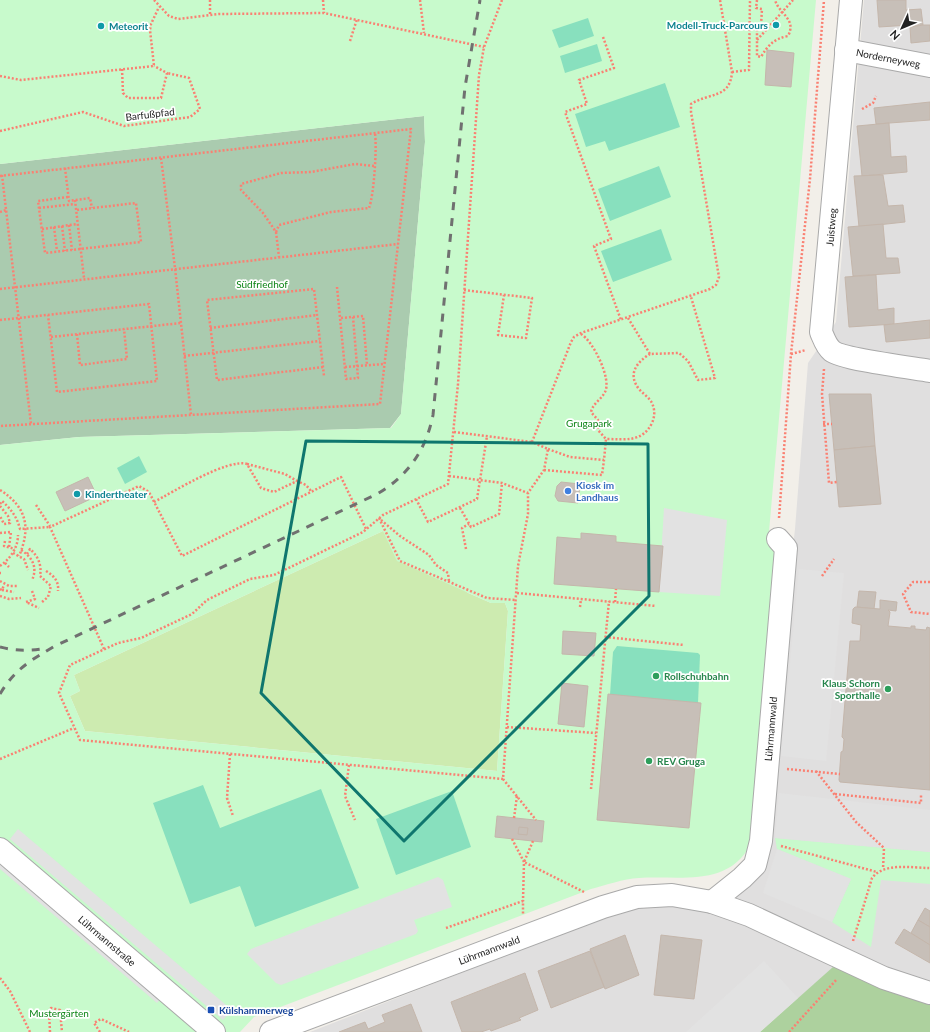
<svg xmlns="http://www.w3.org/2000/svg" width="930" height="1032" font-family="Lato,sans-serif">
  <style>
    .residential { fill: #e0dfdf }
    .grass { fill: #cdebb0 }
    .forest { fill: #add19e }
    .cemetery { fill: #aacbaf }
    .park { fill: #c8facc; fill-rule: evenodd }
    .pitch { fill: #88e0be }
    .parking { fill: #e2e2e2 }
    .building { fill: #c7bfb8; stroke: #c4b6ab }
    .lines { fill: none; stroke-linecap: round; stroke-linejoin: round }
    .minor-casing { stroke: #a9a9a9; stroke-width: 24 }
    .path { stroke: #fa8072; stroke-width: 2.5; stroke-dasharray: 2 2; stroke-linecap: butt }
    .minor { stroke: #fff; stroke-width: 22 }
    .rail { stroke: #707070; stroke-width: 3; stroke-dasharray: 8 8; stroke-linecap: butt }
    .marked { fill: none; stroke: #0f766e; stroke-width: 3; stroke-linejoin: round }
    .culture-dot { fill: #0f9aa8; stroke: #fff; stroke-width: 1.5 }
    .shop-dot { fill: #3f7fe0; stroke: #fff; stroke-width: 1.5 }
    .leisure-dot { fill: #2e9e5b; stroke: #fff; stroke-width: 1.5 }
    .transit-dot { fill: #1a4fb4; stroke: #fff; stroke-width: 1.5 }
    .labels { text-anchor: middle; stroke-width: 3.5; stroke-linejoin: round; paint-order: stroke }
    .culture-label { font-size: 10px; font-weight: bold; fill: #0d838f; stroke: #fff; text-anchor: start }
    .street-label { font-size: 10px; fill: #222; stroke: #fff }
    .park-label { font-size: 10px; fill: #0c8416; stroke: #fff }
    .shop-label { font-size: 10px; font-weight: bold; fill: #366cbe; stroke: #fff; text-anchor: start }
    .leisure-label { font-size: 10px; font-weight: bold; fill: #27864d; stroke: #fff; text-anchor: start }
    .transit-label { font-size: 10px; font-weight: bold; fill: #164399; stroke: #fff; text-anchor: start }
  </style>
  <rect width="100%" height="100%" fill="#f2efe9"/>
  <path class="residential" d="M864,0H930V1004L833,968L760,1032H310L589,923L629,910L669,903L742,882L773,730L795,529L808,363L836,322Z"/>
  <path class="grass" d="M383,531L468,593L491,603H505L508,611L497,771L85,731L70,696L80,691L74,675Z"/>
  <path class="forest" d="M833,967L930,1004V1032H760Z"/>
  <path class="cemetery" d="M424,116L425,142L401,414L390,428L79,437L0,445V164Z"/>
  <g class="park">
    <path d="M0,0H816L768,543L777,546L750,845C728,888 678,875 639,878C623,879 606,885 591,889L254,1017L240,1032H0V445L79,437L391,428L401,414L425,142L424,116L0,164ZM383,531L397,561L491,603H505L508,611L497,771L85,731L70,696L80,691L74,675Z"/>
    <path d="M775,838L930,852V884L881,880L871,947L832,922L851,879L777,849Z"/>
  </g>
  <g class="pitch">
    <path d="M588,18L594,36L559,48L552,30Z"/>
    <path d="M597,44L602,61L565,73L560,56Z"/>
    <path d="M665,83L680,127L609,151L605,141L586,147L575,114Z"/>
    <path d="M659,166L671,197L610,221L598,189Z"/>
    <path d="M661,229L672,260L613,282L601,251Z"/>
    <path d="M139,456L147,472L125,484L117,468Z"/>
    <path d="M617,646L698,653L700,655L698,703L610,695L613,652Z"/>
    <path d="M203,785L220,828L321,789L359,888L255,927L240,886L190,904L153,803Z"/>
    <path d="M452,791L471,847L396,875L376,819Z"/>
  </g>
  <g class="parking">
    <path d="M664,508L727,520L720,596L659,592Z"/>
    <path d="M799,569L844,573L826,761L781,756Z"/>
    <path d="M779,793L930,810V852L775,838Z"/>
    <path d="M18,829L232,1010L223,1020L10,839Z"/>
    <path d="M777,849L851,879L832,922L763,893Z"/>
    <path d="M0,862L161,998L157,1003L0,869Z"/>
    <path d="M438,877L443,880L452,907L414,920L418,931L416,934L281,985L276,983L247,954L251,949Z"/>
    <path d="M764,961L798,998L760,1032H686Z"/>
  </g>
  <g class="building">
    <path d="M877,0H906V10L921,9L923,25L910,27V25L879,27Z"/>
    <path d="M923,25H930V41L911,43L910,27Z"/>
    <path d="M767,50L794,53L791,87L765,85Z"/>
    <path d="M930,102V120L876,124L874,108Z"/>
    <path d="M889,123L891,157L906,156L907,172L862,176L857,126Z"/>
    <path d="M883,175L888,206L903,205L905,222L859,227L854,176Z"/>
    <path d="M883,224L886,258H898L900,273L853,276L848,227Z"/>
    <path d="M876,275L878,310L894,308V324L849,327L845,277Z"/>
    <path d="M930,320V338L886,342L884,325Z"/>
    <path d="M829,394H871L875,446L834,450Z"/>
    <path d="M875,446L881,504L839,507L834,450Z"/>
    <path d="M88,477L97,496L65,511L56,492Z"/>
    <path d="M561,482L580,484L578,503L558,501L555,496L557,486Z"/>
    <path d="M581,533L616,536V542L663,546L659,592L554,584L557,537L581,539Z"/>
    <path d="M859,591L876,592L874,609L857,607Z"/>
    <path d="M880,600L897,602L896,611L888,610L890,612L888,626L911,628V626H915V629L926,630L927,627L930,628V790L840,782L839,780L841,752L843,751L844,739L842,737L850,641H860L861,625L852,623L853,609L855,607L880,609Z"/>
    <path d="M563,631L596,633L594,656L562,654Z"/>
    <path d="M562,683L588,686L584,727L558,724Z"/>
    <path d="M608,694L701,703L689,828L597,820Z"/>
    <path d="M497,816L544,821L542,842L495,837Z"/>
    <path d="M519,827L528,828L527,835L518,834Z"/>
    <path d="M925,908L930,911V927L918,920Z"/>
    <path d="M918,920L930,927V945L911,933Z"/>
    <path d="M904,929L930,945V963L895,943Z"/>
    <path d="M625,935L639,975L605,989L590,949Z"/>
    <path d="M661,935L702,940L694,999L654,995Z"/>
    <path d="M590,951L604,987L551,1008L538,971Z"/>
    <path d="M525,973L538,1010L519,1018L521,1020L491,1031L490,1029L481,1032H462L451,1002Z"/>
    <path d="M411,1004L422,1032H339L365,1022L368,1029L385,1022L382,1015Z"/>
  </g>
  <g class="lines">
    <g class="minor-casing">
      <g id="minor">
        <path d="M851,0L821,332C824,339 826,346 832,351C842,359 913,368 930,371"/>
        <path id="s1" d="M846,50L930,66"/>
        <path id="s2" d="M0,849L214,1032"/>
        <path id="s3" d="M712,902L742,878L755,865L761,841L786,548L778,539"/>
        <path id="s4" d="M271,1032L603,907L637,897L672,895L712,902L749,915L884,978L930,993"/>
      </g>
    </g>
    <g class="path">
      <path d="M154,0L169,16L178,19L219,14L324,13L484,47"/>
      <path d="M210,0V15"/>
      <path d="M323,0L324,13"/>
      <path d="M420,0L424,33"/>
      <path d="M502,0L484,47L479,75L458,384L448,484L383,515L363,532L274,575L250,579L207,600L192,614L141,638L118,643L70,665L59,693L80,740L503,779L518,566L528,514V493L544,470L548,449L532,442L571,342L574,337L581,333L710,289L716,285L719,277L691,112V104C710,92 730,99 732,72L720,0"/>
      <path d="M757,0L756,8L762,9L761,25L757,29V56L761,57C768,45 774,39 788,36C797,19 779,14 775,0"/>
      <path d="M603,37L614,68L579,80L587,104L565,112L611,239L594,246L621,320"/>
      <path d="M757,40L793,0"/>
      <path d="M350,41L357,19"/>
      <path d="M122,69L123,93L128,98H161L167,73L154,66"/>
      <path d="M732,72L749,70L750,0"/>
      <path d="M0,76L21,80L154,66L150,30L151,24L159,7"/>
      <path d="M862,109L873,103L876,96"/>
      <path d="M0,131L83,112L124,126L190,117L200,109L189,78L167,73"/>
      <path d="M161,158L175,268L191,415"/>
      <path d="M374,166L355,164L311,172L281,173L241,184V190L263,213L276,232L279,225L331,212L369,208C374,195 377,148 375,133"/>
      <path d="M65,168L69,201L90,198L92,208"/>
      <path d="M2,175L31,424"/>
      <path d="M0,176L411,129L380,404L0,426"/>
      <path d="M68,197L38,201L45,253L141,242L136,203L76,210"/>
      <path d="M75,200L84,278"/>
      <path d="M39,208L75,204"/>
      <path d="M0,212L6,210"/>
      <path d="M69,225L72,250"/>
      <path d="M62,226L65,251"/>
      <path d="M54,227L57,251"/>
      <path d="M42,229L77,224"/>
      <path d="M276,232L279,257"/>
      <path d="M337,287L346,379L358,378L353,317"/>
      <path d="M0,289L398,244"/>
      <path d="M464,290L532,298L526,338L498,335L504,295"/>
      <path d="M341,318L363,316L367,365"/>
      <path d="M628,318L650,354L679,353L688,361L698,380L715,378L691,297"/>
      <path d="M0,320L149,304L157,381L57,392L48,315"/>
      <path d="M210,328L317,315"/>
      <path d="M77,334L80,365L127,359L124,329"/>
      <path d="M581,334C593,341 612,379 605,392C601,400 593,403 591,412L598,420V430L606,439"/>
      <path d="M51,337L181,323"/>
      <path d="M791,354L806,350"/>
      <path d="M184,356L320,341"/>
      <path d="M323,367L217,380L207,300L314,289L324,376"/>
      <path d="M345,367L384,364"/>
      <path d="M824,369L822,394L829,483L837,482"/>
      <path d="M823,424H832"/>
      <path d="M454,432L532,442"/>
      <path d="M548,449L570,457L604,460L606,439C625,439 642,443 652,423C655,416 655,410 652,403C649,397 643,394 639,389C627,374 637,362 650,354"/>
      <path d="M247,464L285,474L297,481"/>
      <path d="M544,470L602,475L604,460"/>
      <path d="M449,476L502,483L528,493"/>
      <path d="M0,490C27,507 31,528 19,556"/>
      <path d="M416,499L428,522L477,499L487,436"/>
      <path d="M154,502C173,492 228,458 247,464L261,488L274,492L297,481L306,485L311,491"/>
      <path d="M0,504L2,501C11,509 17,517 20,529L50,527"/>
      <path d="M36,505L50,526"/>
      <path d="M0,506L8,516L10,523L4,524L0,516"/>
      <path d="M460,508L471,527L499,514L502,483"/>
      <path d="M379,518L400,561L487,598L516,600"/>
      <path d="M779,518L791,354L810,179L824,0"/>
      <path d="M381,520L400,536L429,555L436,565L448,573L449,581"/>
      <path d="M0,533L11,532L9,547"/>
      <path d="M5,541L4,546L15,549"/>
      <path d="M466,549L462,528L469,524"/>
      <path d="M21,550C32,557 38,567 32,580"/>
      <path d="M13,553L24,559L28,570"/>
      <path d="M27,554L30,549C38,556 42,565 40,576L51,586L48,597L42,602"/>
      <path d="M5,563L9,567"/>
      <path d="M0,566C10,559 18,548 18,535"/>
      <path d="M46,571C54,576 59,581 58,591"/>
      <path d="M0,573H1"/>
      <path d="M822,576L834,559"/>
      <path d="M0,581L9,586H18"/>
      <path d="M930,582H913L903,594L911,612L930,614"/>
      <path d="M0,589L2,590L4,585"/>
      <path d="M2,590L14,592"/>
      <path d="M32,591L35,599L26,602L39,608"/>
      <path d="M517,593L656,606"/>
      <path d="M0,596L9,599L21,598"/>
      <path d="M615,602L616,589"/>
      <path d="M580,607L581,599"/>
      <path d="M605,637L684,645"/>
      <path d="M104,649L50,527L139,486L149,492L182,556L341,477L366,529"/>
      <path d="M507,727L596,733"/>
      <path d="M230,754L227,798L233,816"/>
      <path d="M0,759L74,728"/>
      <path d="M349,765L345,796L355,820"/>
      <path d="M787,769L840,774"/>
      <path d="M816,771L856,822L884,848L883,869"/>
      <path d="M503,779L536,820"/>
      <path d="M591,789L609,601"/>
      <path d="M835,794L921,803V794"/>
      <path d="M514,818L517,796"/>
      <path d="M512,839L524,862L523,901"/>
      <path d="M533,841L524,862L584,892"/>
      <path d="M781,846L877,872"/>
      <path d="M446,928L523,901V914"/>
      <path d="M853,941L872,878C884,862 912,868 930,868"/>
      <path d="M0,978L10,991L30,1032"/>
      <path d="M50,1032L49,1011L51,1008L60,1010L62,1032"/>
      <path d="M100,1032L94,1023L101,1019L129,1032"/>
      <path d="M789,1032L837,979"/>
    </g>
    <use href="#minor" class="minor"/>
    <g class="rail">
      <path d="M0,647C16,651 31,651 47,648"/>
      <path d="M0,694C15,669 31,660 55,646L377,494C408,476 426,450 433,415L465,87L480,0"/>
    </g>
  </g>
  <path class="marked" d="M306,441L648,444L649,596L404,841L261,693Z"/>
  <g class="culture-dot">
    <circle cx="776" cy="25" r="4"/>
    <circle cx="101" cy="26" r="4"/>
    <circle cx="77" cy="494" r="4"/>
  </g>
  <circle class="shop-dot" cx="568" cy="491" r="4"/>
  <g class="leisure-dot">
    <circle cx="656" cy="676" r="4"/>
    <circle cx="888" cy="689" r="4"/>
    <circle cx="649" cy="761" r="4"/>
  </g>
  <rect class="transit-dot" x="207" y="1006" width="8" height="8" rx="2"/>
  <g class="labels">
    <g class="culture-label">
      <text x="768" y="29" text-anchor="end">Modell-Truck-Parcours</text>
      <text x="109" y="30">Meteorit</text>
      <text x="85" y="498">Kindertheater</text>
    </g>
    <g class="street-label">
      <text dy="4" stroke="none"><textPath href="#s1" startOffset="43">Norderneyweg</textPath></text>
      <text transform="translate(150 114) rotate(-7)" y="4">Barfußpfad</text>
      <text transform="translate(831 227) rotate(-85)" y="4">Juistweg</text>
      <text dy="4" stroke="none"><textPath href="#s3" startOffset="194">Lührmannwald</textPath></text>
      <text dy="4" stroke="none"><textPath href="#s2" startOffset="141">Lührmannstraße</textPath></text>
      <text dy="4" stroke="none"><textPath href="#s4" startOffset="233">Lührmannwald</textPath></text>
    </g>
    <g class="park-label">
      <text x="262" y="288">Südfriedhof</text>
      <text x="589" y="427">Grugapark</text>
      <text x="59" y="1017">Mustergärten</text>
    </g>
    <g class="shop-label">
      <text x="576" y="489">Kiosk im<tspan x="576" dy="12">Landhaus</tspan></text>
    </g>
    <g class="leisure-label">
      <text x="664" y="680">Rollschuhbahn</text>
      <text x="880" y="687" text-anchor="end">Klaus Schorn<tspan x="880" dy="12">Sporthalle</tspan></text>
      <text x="657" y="765">REV Gruga</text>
    </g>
    <g class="transit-label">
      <text x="219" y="1014">Külshammerweg</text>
    </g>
  </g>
  <g transform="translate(902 28) rotate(226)" stroke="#ffffff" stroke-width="3" paint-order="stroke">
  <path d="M0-3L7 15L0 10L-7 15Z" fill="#222222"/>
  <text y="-6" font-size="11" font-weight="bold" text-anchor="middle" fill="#222222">N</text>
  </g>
</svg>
